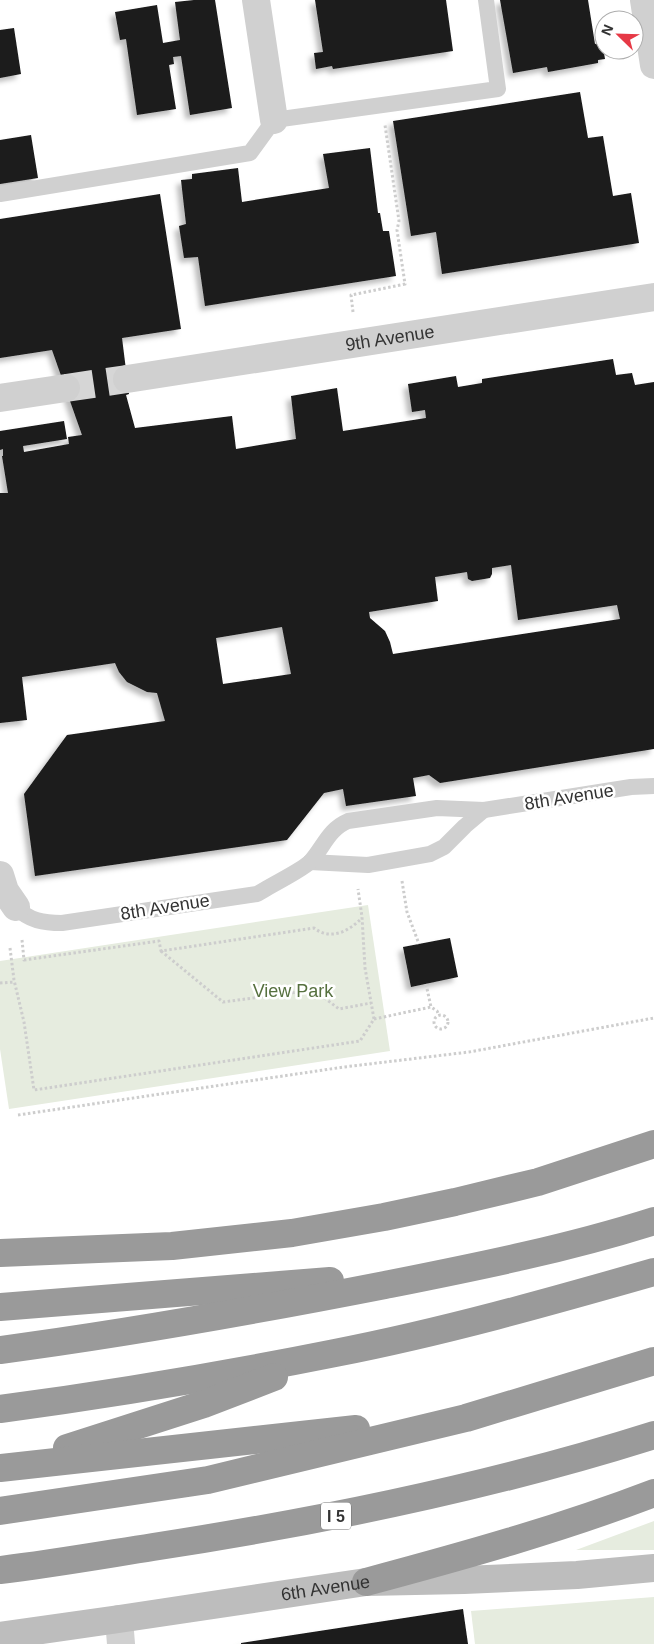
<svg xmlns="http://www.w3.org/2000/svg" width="654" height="1644" font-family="Helvetica,sans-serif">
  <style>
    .green { fill: #e6ecdf }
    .building { fill: #1a1a1a; fill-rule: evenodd; filter: url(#shadow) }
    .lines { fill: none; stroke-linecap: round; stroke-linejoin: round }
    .tertiary-tunnel { stroke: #d6d6d6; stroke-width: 28; stroke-dasharray: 28 14; stroke-linecap: butt }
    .path { stroke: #cdcdcd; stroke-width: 3; stroke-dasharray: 2.5 2.5; stroke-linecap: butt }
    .service { stroke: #d0d0d0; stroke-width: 16 }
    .minor { stroke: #d0d0d0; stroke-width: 28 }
    .tertiary { stroke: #d0d0d0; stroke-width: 28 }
    .secondary { stroke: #bdbdbd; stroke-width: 28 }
    .motorway { stroke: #9a9a9a; stroke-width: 28 }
    .labels { text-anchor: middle; stroke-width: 5; stroke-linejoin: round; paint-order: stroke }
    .shield { fill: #fff; stroke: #707070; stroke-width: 1 }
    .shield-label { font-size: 16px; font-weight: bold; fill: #333 }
    .street-label { font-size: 18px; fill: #333; stroke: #fff }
    .park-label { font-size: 18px; fill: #56703f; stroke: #fff }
  </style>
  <defs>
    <filter id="shadow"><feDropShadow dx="-4.5" dy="4.5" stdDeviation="2.5" flood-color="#0004"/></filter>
  </defs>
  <rect width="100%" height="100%" fill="#fff"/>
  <g class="green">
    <path d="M368,905L390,1051L9,1109L0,1049V961Z"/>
    <path d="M654,1521V1550H576Z"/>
    <path d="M654,1597V1644H475L471,1611Z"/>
  </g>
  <g class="building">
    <path d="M194,0H215L232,108L190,115L181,56L173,57L174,64L169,65L176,109L137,115L126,39L120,40L115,12L157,5L163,43L180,40L175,2Z"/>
    <path d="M315,0H446L453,51L333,69L332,66L316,69L314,53L323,52Z"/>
    <path d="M500,0H588L595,44L602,42L605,59L598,60V63L548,72L547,67L513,73Z"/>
    <path d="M14,28L21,74L0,78V30Z"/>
    <path d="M580,92L588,138L603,136L613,196L631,193L639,243L442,274L436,232L411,236L393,121Z"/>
    <path d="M31,135L38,178L0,184V140Z"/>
    <path d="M370,148L378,213H380L383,231H389L396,276L205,306L198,257L184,258L179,226L186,224L181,180L192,179V174L238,168L242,202L329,188L323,154Z"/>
    <path d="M160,194L181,329L122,338L129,394L126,395L135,428L232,416L236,449L296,439L291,396L337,388L343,431L426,418L425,410L412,412L408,384L456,376L458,387L482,383V379L613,359L616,375L632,373L635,385L654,382V749L440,783L429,775L413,778L416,796L346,806L343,789L324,793L287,840L35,876L24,794L67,735L165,721L157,693L147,692L127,682L119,672L115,663L22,677L27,720L0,723V493H8L2,456H3V449L0,450V431L64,421L67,439L23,446L24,452L69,444L68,437L82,435L52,350L0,358V219ZM511,565L518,620L617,605L620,619L393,654L390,642L385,631L370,618L369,612L438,601L435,577L467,572L468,579L472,581L490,578L492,574V568ZM282,627L291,674L223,684L216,638Z"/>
    <path d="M450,938L458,977L411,987L403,947Z"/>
    <path d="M463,1609L468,1644H241V1643Z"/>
  </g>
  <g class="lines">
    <path class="tertiary-tunnel" d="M66,388L127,379"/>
    <g class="path">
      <path d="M353,312L351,295L405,284L397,230L399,221L385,125"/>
      <path d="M402,881L407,912L419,944"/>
      <path d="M22,940L24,960L159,941L161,951L314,928C331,941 349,931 362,918"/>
      <path d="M10,948L14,980L24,1022L34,1090L360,1041L374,1019L365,968L362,917L358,889"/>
      <path d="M161,951L223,1002L314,990L339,1009L371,1003"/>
      <path d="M0,983L15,982"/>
      <path d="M426,984L431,1007"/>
      <circle cx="441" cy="1022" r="7"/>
      <path d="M374,1019L431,1007L437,1011L439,1015"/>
      <path d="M18,1115L344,1067L469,1052L654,1018"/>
    </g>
    <g class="service">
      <path d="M0,194L250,153L274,120L498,89L486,0"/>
      <path d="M310,862L368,865L430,854L444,847L465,826L484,810"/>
      <path d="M16,907C29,921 44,923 62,923L257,894L264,890C275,883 304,869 311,861C324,846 329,829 348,821L437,808L484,810L631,787L654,786"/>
    </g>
    <g class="minor">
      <path d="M256,0L274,120"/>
      <path d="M644,0L654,65"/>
      <path d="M0,875L5,891L16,907"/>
    </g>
    <g class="tertiary">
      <path id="s1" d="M127,379L654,297"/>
      <path d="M0,398L66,388"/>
      <path d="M119,1619L121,1644"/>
    </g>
    <path class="secondary" id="s2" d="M0,1636L119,1619L366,1582L464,1580L577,1575L654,1568"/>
    <g class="motorway">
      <path d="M0,1253L172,1246L292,1233L384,1217L455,1202L538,1182L654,1144"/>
      <path d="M0,1307L330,1281"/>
      <path d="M0,1350C129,1333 257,1310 385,1285C475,1267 566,1249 654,1221"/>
      <path d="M0,1409C112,1394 225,1375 335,1353C443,1332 549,1302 654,1272"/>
      <path d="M67,1448L204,1404L274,1377"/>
      <path d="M0,1468L356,1429"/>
      <path d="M0,1511L208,1480L466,1418L654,1361"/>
      <path d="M0,1570C51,1564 102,1555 153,1547C323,1521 490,1487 654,1435"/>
      <path d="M366,1582C463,1556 560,1529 654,1493"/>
    </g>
  </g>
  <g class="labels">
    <rect class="shield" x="321" y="1502.5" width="30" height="27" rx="4"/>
    <g class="shield-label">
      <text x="336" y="1522">I 5</text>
    </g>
    <g class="street-label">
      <text dy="6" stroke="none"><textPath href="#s1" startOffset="266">9th Avenue</textPath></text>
      <text transform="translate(569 797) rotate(-9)" y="6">8th Avenue</text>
      <text transform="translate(165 907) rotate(-9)" y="6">8th Avenue</text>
      <text dy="6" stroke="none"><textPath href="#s2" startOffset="329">6th Avenue</textPath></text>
    </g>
    <g class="park-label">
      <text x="293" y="997">View Park</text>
    </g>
  </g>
  <g transform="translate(619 35) rotate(293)"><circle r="24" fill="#ffffff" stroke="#adadad"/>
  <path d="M0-4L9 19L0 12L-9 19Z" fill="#e63946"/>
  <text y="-8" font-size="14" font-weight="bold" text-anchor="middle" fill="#333333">N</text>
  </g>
</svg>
